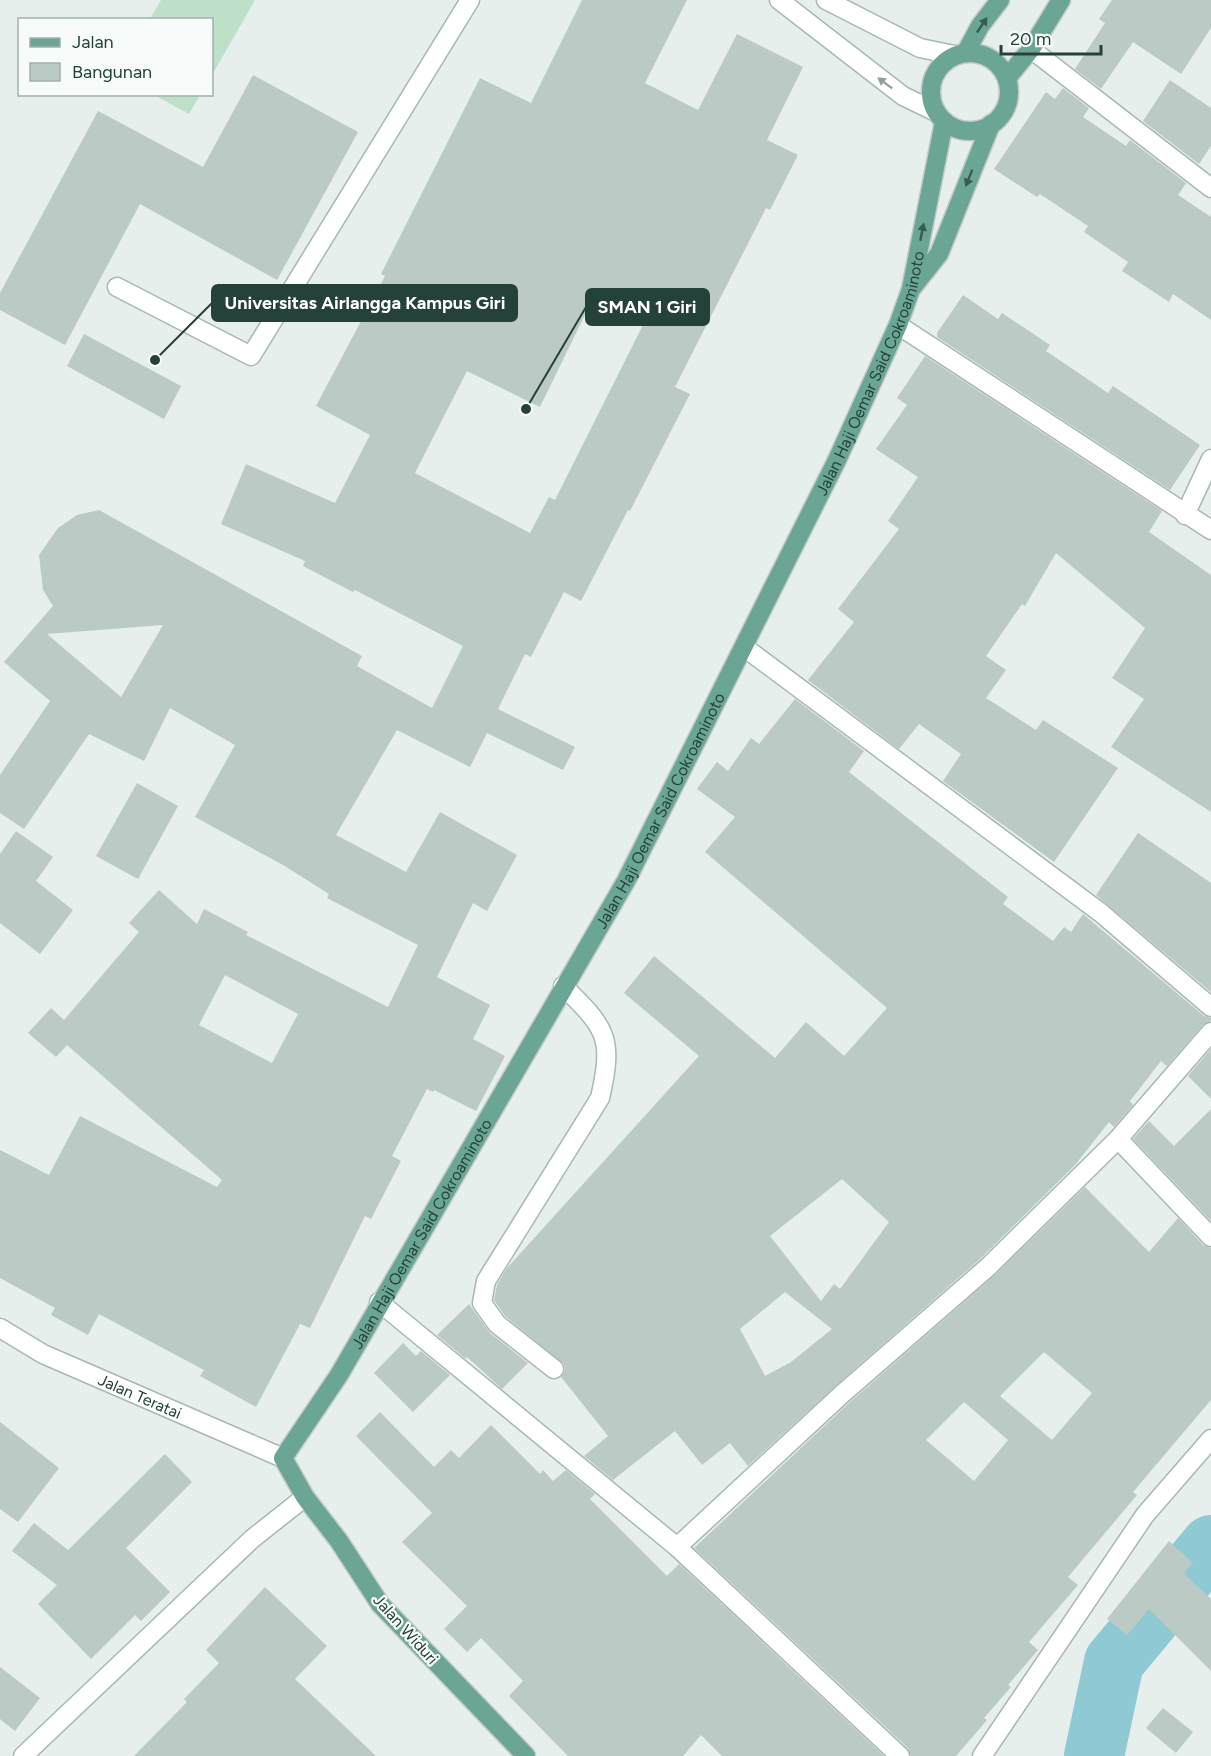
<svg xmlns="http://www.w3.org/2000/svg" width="1211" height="1756" font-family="Figtree,sans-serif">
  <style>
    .green { fill: #bfe0c8 }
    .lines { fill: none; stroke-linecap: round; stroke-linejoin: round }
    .river { stroke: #8ec9d4; stroke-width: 60 }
    .building { fill: #bbcac4; fill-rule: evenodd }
    .minor-casing { stroke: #a8b8b2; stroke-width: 21 }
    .major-casing { stroke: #c2cac8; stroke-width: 21 }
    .minor { stroke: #fff; stroke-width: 18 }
    .major { stroke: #6aa596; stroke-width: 18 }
    .oneway { fill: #365b51 }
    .oneway2 { fill: #92a09c }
    .labels { text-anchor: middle; stroke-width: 4.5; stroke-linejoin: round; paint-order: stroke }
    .street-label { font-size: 16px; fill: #24423a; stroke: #f7fbf9 }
    .leader { fill: none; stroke: #24423a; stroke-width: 2 }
    .callout-dot { fill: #24423a; stroke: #f7fbf9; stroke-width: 2 }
    .callout { fill: #24423a; stroke: #24423a; stroke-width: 2 }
    .callout-label { font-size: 18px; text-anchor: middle; font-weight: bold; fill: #fff }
  </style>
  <rect width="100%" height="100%" fill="#e6efeb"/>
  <g class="green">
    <path d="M161,0H255L212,75V20L150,19Z"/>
    <path d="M154,95H200L189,114Z"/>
  </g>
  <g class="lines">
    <path class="river" d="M1094,1756L1114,1662L1211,1545"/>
  </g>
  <g class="building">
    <path d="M582,0H687L645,83L698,110L737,34L803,67L767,140L798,155L770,210L766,208L675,387L690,394L630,511L628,510L581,601L564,592L531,657L525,654L498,709L575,747L563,770L487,733L470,767L397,730L336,835L406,872L440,812L517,855L487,911L473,903L437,977L490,1005L473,1039L505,1056L476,1111L434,1090L433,1092L427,1089L392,1156L401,1161L371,1219L365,1216L310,1328L300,1324L256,1407L200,1376L204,1370L99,1314L88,1335L51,1315L55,1308L0,1278V1150L49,1175L80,1116L217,1187L222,1180L67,1045L56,1057L28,1033L51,1008L64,1020L139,932L129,923L159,890L197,924L204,909L248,932L246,935L388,1007L418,945L327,898L329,894L283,865L195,817L235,745L170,708L144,761L89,734L24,829L0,813V775L50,701L4,662L53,606L43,590L39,555L58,528L77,515L99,510L362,656L357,666L432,708L463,646L355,590L353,592L303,566L305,561L221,524L246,464L335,503L370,435L316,406L385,276L381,274L480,78L531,103ZM596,292L648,315L555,500L549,497L530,533L415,473L467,371L540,407ZM163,625L121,697L47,634ZM225,975L298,1014L272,1063L199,1025Z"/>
    <path d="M1112,0H1211V28L1181,74L1133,42L1101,89L1075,69L1105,23L1099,19Z"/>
    <path d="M253,75L358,132L277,280L140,204L65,345L0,310V293L98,111L203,167Z"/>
    <path d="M1170,80L1211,108V146L1199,164L1143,121Z"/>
    <path d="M1063,88L1089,108L1083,117L1126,146L1130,140L1186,183L1178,195L1211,217V320L1173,294L1169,302L1122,271L1128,262L1084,232L1088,226L1040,194L1037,197L994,169L1046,92L1055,99Z"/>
    <path d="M963,295L998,319L1002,313L1050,345L1046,351L1108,393L1113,386L1200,445L1170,490L937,337V333Z"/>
    <path d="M84,334L181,386L164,419L67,366Z"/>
    <path d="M925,356L1162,511L1149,532L1211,575V812L1111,747L1144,699L1112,678L1145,628L1056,553L1025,606L1022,604L986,656L1006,670L986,698L1036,730L1043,720L1118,768L1054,862L943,781L961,754L919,724L899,749L808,680L854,622L838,609L899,529L888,521L918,477L876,449L907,405L897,398Z"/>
    <path d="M795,699L864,751L849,772L1008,897L1003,904L1053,941L1064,927L1071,932L1083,914L1204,1016L1211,1018V1021L1203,1025L1167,1066L1161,1061L1130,1101L1133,1105L1114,1127L1109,1122L1075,1165L980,1259L834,1387L748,1466L730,1443L702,1465L675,1431L613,1480L584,1456L608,1436L561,1377L565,1371L564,1364L505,1316L494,1300L497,1285L507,1268L699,1056L624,993L654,956L775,1058L806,1022L844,1056L887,1008L705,852L735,817L697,789L717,762L728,771L751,738L759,744ZM842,1179L889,1222L840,1289L834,1284L821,1301L770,1236ZM785,1292L832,1329L791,1362L765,1376L740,1329Z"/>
    <path d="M137,783L178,806L138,879L96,856Z"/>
    <path d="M16,831L53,857L36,881L73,910L40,954L0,923V854Z"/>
    <path d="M1138,833L1211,883V992L1096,895Z"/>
    <path d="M1211,1049V1099L1188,1076Z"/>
    <path d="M1211,1109V1221L1133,1139L1149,1121L1174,1146Z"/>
    <path d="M1085,1187L1149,1252L1178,1218L1203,1245L1211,1248V1400L1133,1492L1137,1495L1068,1577L1078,1585L1029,1642L1038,1650L1008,1685L1011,1687L984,1718L987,1720L956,1756H911L908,1748L694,1548L849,1403L995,1275ZM1044,1352L1092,1393L1052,1440L1000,1396ZM964,1402L1008,1440L974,1481L926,1440Z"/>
    <path d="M469,1304L490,1333L528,1363L502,1389L467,1357L466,1359L437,1335Z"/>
    <path d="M403,1343L416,1356L421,1351L450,1375L413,1412L374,1373Z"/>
    <path d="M380,1412L434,1467L451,1450L459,1458L491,1425L540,1474L543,1470L553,1481L566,1470L595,1494L590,1499L667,1576L679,1564L884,1756H722L701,1735L683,1756H568L509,1696L523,1681L481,1638L467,1652L444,1629L467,1606L402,1542L432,1513L356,1436Z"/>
    <path d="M0,1422L59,1468L18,1522L0,1509Z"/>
    <path d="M165,1454L192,1482L126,1548L170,1592L141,1621L135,1615L91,1659L38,1604L57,1585L12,1551L34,1523L68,1550Z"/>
    <path d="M1169,1541L1193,1563L1184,1573L1211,1599V1671L1149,1609L1127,1635L1107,1619Z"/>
    <path d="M265,1587L327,1646L295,1679L376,1756H134L187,1702L184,1699L219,1663L206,1650Z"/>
    <path d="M0,1667L40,1698L15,1731L0,1719Z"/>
    <path d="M1163,1708L1193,1732L1176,1753L1146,1728Z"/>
  </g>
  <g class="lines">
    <g class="minor-casing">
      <g id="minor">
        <path d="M779,0L903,96L936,112"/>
        <path d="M826,0L920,48L954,55"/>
        <path d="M1031,49L1211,188"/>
        <path d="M117,287L251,356L470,0"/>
        <path d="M898,325L1211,530"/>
        <path d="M1185,515L1211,459"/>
        <path d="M744,647L1101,913L1211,1007"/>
        <path d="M1118,1139L1211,1237"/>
        <path d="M379,1302L677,1547L900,1756"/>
        <path id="s1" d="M0,1328L43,1354L283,1458"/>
        <path d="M554,1369L497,1324L482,1303L486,1281L600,1098C614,1037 606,1028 563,986"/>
        <path d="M677,1547L841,1395L988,1267L1118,1139L1211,1032"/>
        <path d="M23,1756L252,1539L305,1497"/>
        <path d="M982,1756L1145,1515L1211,1439"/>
      </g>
    </g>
    <g class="major-casing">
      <g id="major">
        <path d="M966,52L980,26L1000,0"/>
        <circle cx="970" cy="92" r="39"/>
        <path d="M1007,78L1031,49L1061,0"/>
        <path d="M912,288L939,254L991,124"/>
        <path id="s2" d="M526,1756L380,1604L339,1541L305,1497L283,1458L339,1375L626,881L837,460L898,325L911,289L944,122"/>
      </g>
    </g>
    <use href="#minor" class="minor"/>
    <use href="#major" class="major"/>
  </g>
  <defs><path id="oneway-solid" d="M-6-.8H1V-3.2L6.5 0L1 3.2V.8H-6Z" transform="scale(1.5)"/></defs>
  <g class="oneway">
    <use href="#oneway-solid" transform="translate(982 25) rotate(-56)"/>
    <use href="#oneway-solid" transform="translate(969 178) rotate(112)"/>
    <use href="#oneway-solid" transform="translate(922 232) rotate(-79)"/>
  </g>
  <use class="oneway2" href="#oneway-solid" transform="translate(885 83) rotate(-143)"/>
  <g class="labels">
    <g class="street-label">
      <text dy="6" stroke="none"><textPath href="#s2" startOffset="1622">Jalan Haji Oemar Said Cokroaminoto</textPath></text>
      <text dy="6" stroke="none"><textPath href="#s2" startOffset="1136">Jalan Haji Oemar Said Cokroaminoto</textPath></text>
      <text dy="6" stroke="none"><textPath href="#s2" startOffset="650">Jalan Haji Oemar Said Cokroaminoto</textPath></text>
      <text dy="6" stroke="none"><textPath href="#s1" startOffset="156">Jalan Teratai</textPath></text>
      <text transform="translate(406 1629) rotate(48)" y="6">Jalan Widuri</text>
    </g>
  </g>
  <path class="leader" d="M155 360L212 303M526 409L586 307"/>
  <g class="callout-dot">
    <circle cx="155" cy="360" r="6"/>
    <circle cx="526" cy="409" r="6"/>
  </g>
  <g class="callout">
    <rect x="212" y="285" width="305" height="36" rx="6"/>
    <rect x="586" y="289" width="123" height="36" rx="6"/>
  </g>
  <g class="callout-label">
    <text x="365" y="309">Universitas Airlangga Kampus Giri</text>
    <text x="647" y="313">SMAN 1 Giri</text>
  </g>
  <rect x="18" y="18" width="195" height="78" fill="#f7fbf9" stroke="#a3b1ad" stroke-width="1.5"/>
  <rect x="30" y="38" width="30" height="9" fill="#6aa596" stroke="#a3b1ad" stroke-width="1.5"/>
  <text x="72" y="48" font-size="18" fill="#24423a">Jalan</text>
  <rect x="30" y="63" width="30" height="18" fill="#bbcac4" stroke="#a3b1ad" stroke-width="1.5"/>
  <text x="72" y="78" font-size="18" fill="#24423a">Bangunan</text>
  <path d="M1001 45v9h100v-9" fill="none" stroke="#24423a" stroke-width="3"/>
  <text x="1010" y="45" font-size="18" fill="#24423a" stroke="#f7fbf9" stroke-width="4.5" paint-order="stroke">20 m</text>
</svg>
